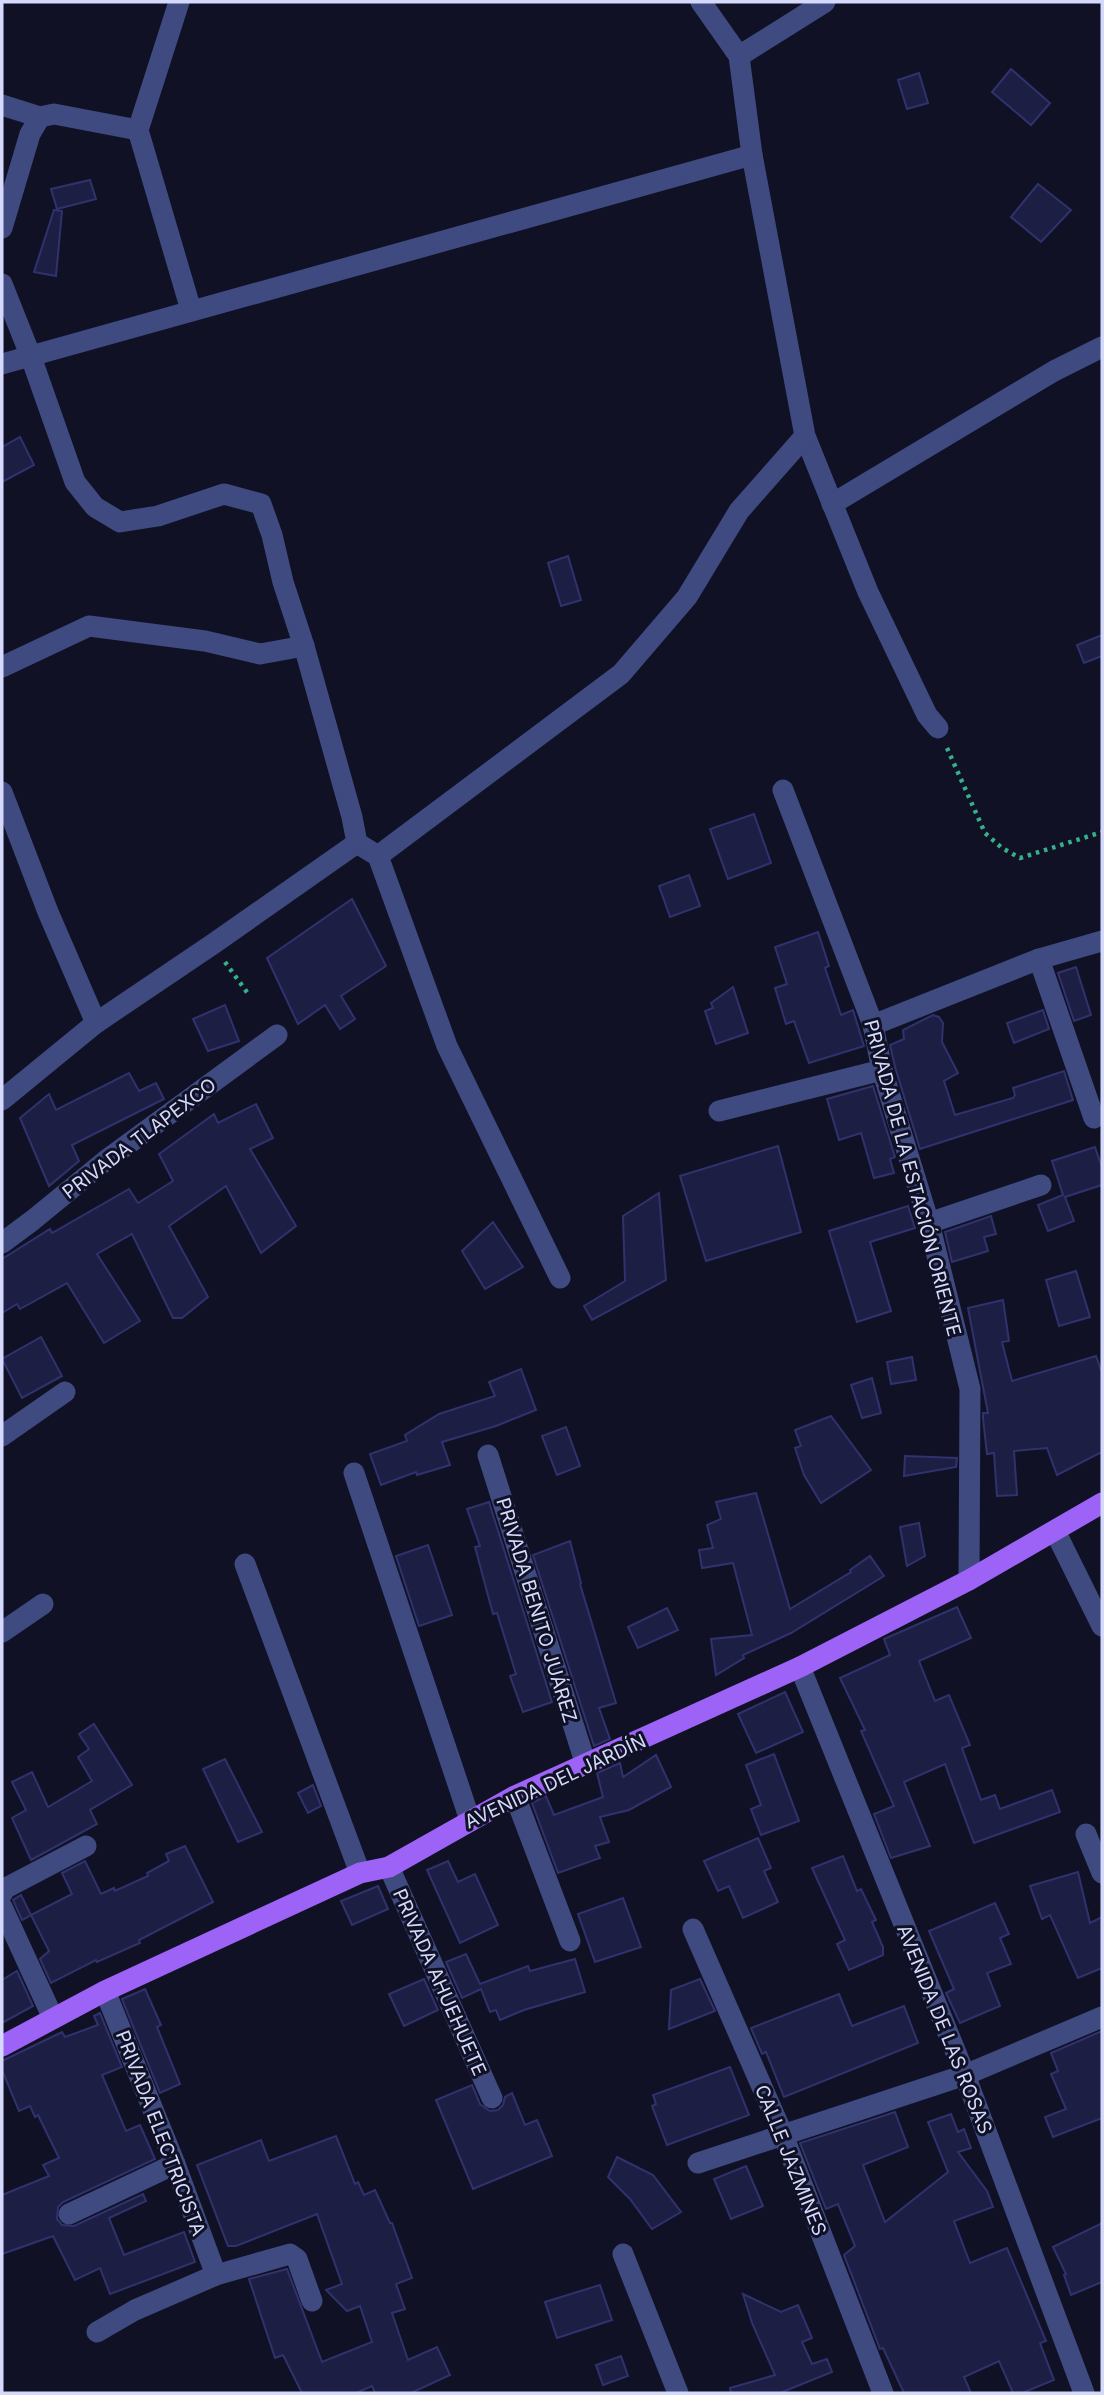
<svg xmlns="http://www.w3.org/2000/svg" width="1104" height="2395" font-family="Inter,sans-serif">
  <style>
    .building { fill: #1d1e44; stroke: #30326e; stroke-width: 2 }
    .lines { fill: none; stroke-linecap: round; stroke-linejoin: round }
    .path { stroke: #36b08c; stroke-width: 4.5; stroke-dasharray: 3.5 5; stroke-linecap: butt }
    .minor { stroke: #3e4a80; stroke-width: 21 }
    .major { stroke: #9d62f6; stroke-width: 21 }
    .labels { text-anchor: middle; stroke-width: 6; stroke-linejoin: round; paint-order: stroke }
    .street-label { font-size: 19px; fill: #d5dafd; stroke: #101124 }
  </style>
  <rect width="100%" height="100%" fill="#101124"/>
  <g class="building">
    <path d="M1011,69L1050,103L1031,125L992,92Z"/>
    <path d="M919,73L928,103L907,109L898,80Z"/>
    <path d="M90,180L96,199L57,209L51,189Z"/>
    <path d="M1038,184L1071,210L1041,242L1011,217Z"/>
    <path d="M54,210L62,211L56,276L34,272Z"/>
    <path d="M20,437L34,465L2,482V447Z"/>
    <path d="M568,556L581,600L561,606L548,563Z"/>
    <path d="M1102,635V656L1084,663L1077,645Z"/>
    <path d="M754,814L771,863L728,879L710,829Z"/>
    <path d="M689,875L700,906L670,917L659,886Z"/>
    <path d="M352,899L386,966L341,996L355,1019L340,1029L325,1005L298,1024L267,958Z"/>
    <path d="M818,932L829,966L825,968L841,1015L853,1010L864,1046L809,1063L794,1021L786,1024L775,988L787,984L775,947Z"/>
    <path d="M1076,967L1091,1015L1074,1021L1058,973Z"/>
    <path d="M733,987L748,1033L716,1044L705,1011L713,1008L711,1003Z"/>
    <path d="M225,1005L239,1041L208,1051L193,1019Z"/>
    <path d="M1043,1010L1049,1029L1014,1043L1007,1023Z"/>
    <path d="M933,1015L939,1017L943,1023L942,1042L958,1073L944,1081L955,1115L1013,1098L1015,1095L1013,1088L1064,1071L1073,1100L920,1149L895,1067L890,1045L904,1039L903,1030Z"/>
    <path d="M129,1073L139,1091L156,1083L164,1099L72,1145L79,1161L49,1186L20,1118L49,1094L56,1110Z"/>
    <path d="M873,1086L895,1157L890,1159L894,1173L874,1178L861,1133L839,1140L827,1099Z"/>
    <path d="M256,1104L273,1138L250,1149L296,1226L261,1253L226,1186L169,1226L208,1297L182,1318H173L132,1234L97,1254L140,1321L104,1343L67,1283L20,1309L17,1304L2,1313V1259L50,1229L52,1233L129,1189L138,1203L173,1181L159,1154L214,1114L218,1123Z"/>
    <path d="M778,1146L801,1232L706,1261L680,1176Z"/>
    <path d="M1095,1147L1102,1168V1185L1065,1197L1074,1221L1048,1231L1038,1205L1063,1195L1052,1161Z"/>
    <path d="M659,1193L666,1280L592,1320L584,1306L625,1281L623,1216Z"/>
    <path d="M908,1206L915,1228L870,1242L891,1311L857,1322L829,1231Z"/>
    <path d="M991,1216L996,1234L984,1237L988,1251L952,1262L945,1232Z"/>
    <path d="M493,1222L523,1267L485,1289L462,1251Z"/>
    <path d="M1076,1271L1090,1317L1059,1326L1046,1280Z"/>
    <path d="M1003,1300L1009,1341L1002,1342L1012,1381L1096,1356L1102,1373V1452L1057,1475L1047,1448L1014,1451L1017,1495L997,1496L994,1453L987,1454L983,1418V1413H988L968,1308Z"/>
    <path d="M41,1337L62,1376L22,1398L2,1359Z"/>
    <path d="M912,1357L916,1380L891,1384L887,1362Z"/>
    <path d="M521,1369L536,1410L496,1426L442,1442L450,1465L417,1475L416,1472L381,1485L370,1454L407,1441L405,1435L439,1414L495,1396L489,1382Z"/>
    <path d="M872,1378L881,1413L862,1418L851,1385Z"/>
    <path d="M831,1416L871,1470L821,1503L804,1475L795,1448L801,1446L795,1430Z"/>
    <path d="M566,1427L580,1466L557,1475L542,1436Z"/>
    <path d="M905,1456L957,1458L956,1467L904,1476Z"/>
    <path d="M756,1493L790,1609L851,1572L850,1570L870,1556L884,1576L791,1633L743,1655L744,1658L716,1675L711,1639L752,1635L733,1563L702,1568L699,1550L713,1548L707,1525L721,1519L716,1502Z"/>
    <path d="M489,1502L552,1702L523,1712L510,1676L516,1674L497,1613L493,1614L475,1547L480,1546L467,1509Z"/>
    <path d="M919,1523L925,1556L907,1566L900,1527Z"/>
    <path d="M570,1541L581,1583L580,1584L616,1703L599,1708L610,1739L594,1746L533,1555Z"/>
    <path d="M428,1545L452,1615L419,1626L396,1556Z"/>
    <path d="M957,1607L971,1638L919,1661L935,1701L949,1695L970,1745L962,1748L981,1800L995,1795L1000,1809L1052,1790L1060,1812L974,1843L945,1764L904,1782L930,1846L891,1858L874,1814L894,1806L861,1731L865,1730L840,1678L890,1655L884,1639Z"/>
    <path d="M667,1608L678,1630L638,1648L628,1627Z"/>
    <path d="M785,1692L803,1732L756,1753L738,1714Z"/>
    <path d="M94,1724L132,1785L90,1810L97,1824L31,1860L12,1818L26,1810L12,1782L32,1772L48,1807L92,1781L78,1757L89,1749L79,1734Z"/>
    <path d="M774,1754L799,1821L761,1835L751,1809L761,1805L746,1765Z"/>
    <path d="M656,1755L671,1787L629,1810L600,1817L609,1842L595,1846L600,1858L558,1873L532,1803L546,1796L554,1815L603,1797L597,1773L620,1763L623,1777Z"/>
    <path d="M225,1759L262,1832L238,1842L203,1769Z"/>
    <path d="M313,1785L321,1806L308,1813L298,1793Z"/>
    <path d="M758,1838L771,1868L764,1871L778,1902L743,1918L729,1886L718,1891L704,1861Z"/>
    <path d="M185,1846L213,1902L139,1940L140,1943L97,1962L96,1960L51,1983L40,1959L49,1951L31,1915L72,1894L62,1873L85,1861L101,1894L114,1888L115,1891L148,1876L147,1873L169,1861L166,1854Z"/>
    <path d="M843,1856L857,1891L861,1889L876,1920L872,1922L883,1947V1955L849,1970L837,1944L845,1940L812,1868Z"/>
    <path d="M448,1861L458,1882L475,1874L498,1925L460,1943L427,1870Z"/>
    <path d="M1078,1872L1090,1923L1102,1917V1968L1078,1978L1050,1915L1042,1919L1030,1886Z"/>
    <path d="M378,1886L388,1909L352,1925L341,1901Z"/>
    <path d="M21,1895L31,1915L22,1920L13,1900Z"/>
    <path d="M623,1898L641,1947L595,1962L578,1914Z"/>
    <path d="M995,1903L1009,1934L1000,1938L1011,1964L987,1973L1000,2006L960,2023L946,1993L954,1989L929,1931Z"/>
    <path d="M466,1954L480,1984L528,1966L530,1971L575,1959L585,1992L524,2010L500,2020L496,2010L490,2012L481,1989L462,1998L446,1962Z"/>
    <path d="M17,1971L33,2006L2,2023V1980Z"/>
    <path d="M424,1979L438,2010L404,2026L389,1994Z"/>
    <path d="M700,1979L715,2011L669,2029L671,1990Z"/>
    <path d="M145,1989L161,2025L157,2027L180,2084L160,2093L122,1999Z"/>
    <path d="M839,1994L852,2026L904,2006L918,2043L784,2097L766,2052L762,2054L751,2028Z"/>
    <path d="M100,2013L122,2067L102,2075L126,2131L140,2125L155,2159L63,2202L58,2207L57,2219L62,2225L74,2226L143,2194L146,2201L109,2218L124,2255L184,2232L195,2262L110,2294L100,2268L75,2280L53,2236L2,2254V2195L49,2176L43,2165L59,2158L38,2115L35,2117L30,2106L19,2111L2,2070V2061L62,2032L65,2037L98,2025L94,2016Z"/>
    <path d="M1102,2031V2118L1053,2137L1045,2117L1066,2109L1051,2074L1058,2071L1051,2053Z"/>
    <path d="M730,2067L749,2115L667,2145L652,2106L656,2104L653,2095Z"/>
    <path d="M472,2085L480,2104L490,2111L498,2110L503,2105L505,2097L512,2093L525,2125L537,2120L552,2156L473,2189L436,2100Z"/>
    <path d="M895,2112L908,2147L863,2165L885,2222L948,2172L928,2122L951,2114L958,2132L964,2129L971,2148L958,2152L987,2191L993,2207L954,2221L970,2263L1007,2248L1046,2341L1040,2343L1054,2380L1022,2393H1013L999,2361L964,2377L971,2393H904L883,2348L880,2349L844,2255L855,2246L838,2204L826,2209L800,2143Z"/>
    <path d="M336,2136L355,2184L358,2182L364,2195L375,2190L390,2223H392L412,2278L396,2284L405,2309L392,2313L408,2360L437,2347L450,2375L411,2393H375L372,2386L356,2393H302L283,2355L275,2358L249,2279L287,2269L322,2362L372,2342L360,2306L347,2311L326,2290L342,2284L317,2214L236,2246H228L197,2165L261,2140L269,2161Z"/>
    <path d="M617,2157L653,2175L681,2212L652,2229L630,2199L608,2177Z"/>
    <path d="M746,2166L763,2206L731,2219L714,2179Z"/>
    <path d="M1102,2223V2282L1071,2295L1064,2275L1066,2274L1053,2247Z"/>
    <path d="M600,2285L612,2320L557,2338L545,2302Z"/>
    <path d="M743,2294L781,2312L798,2305L812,2338L802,2342L812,2364L827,2359L832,2372L780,2393H731L730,2388L775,2375L752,2323Z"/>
    <path d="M621,2356L628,2376L603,2385L596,2365Z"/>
  </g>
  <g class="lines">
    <g class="path">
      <path d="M947,748L985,833L1002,848L1020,858L1102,832"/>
      <path d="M225,962L249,995"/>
    </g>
    <g class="minor">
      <path d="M179,2L138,130L191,310"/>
      <path d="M701,2L739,56L752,155L805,436L868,592L927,715L938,728"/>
      <path d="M739,56L825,2"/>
      <path d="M2,105L40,117"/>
      <path d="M2,228L30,134L40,117L54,114L138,130"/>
      <path d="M2,284L31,357L75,482L95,507L120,522L158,516L224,494L261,504L272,535L283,582L304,646L352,817L357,843L378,856L447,1046L560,1278"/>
      <path d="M2,364L752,155"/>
      <path d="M832,504L1054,371L1102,347"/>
      <path d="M2,667L89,626L205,641L260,654L304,646"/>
      <path d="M783,790L873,1025L882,1070L929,1223L970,1389L969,1580"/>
      <path d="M2,792L48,912L96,1023"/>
      <path d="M378,856L621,674L687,597L739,511L805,436"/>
      <path d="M1039,959L1094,1118"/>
      <path d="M873,1025L1039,959L1102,941"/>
      <path d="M2,1100L96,1023L213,944L357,843"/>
      <path d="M719,1111L882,1070"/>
      <path d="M929,1223L1041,1185"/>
      <path d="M2,1243L33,1220L105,1161L277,1035"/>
      <path d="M2,1436L65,1392"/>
      <path d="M488,1455L586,1765"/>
      <path d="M354,1473L470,1820"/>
      <path d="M1055,1531L1102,1626"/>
      <path d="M245,1564L360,1873"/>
      <path d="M2,1632L43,1604"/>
      <path d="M800,1667L965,2075L1084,2393"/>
      <path d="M515,1796L570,1941"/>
      <path d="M1086,1834L1102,1873"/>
      <path d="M389,1867L492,2098"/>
      <path d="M2,1894L4,1889L86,1846"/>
      <path d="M2,1907L53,2018"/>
      <path d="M693,1929L783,2135L883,2393"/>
      <path d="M105,1991L175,2164L216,2275"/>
      <path d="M698,2163L965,2075L1102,2017"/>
      <path d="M69,2214L175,2164"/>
      <path d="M623,2254L678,2393"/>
      <path d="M97,2332L135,2310L216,2275L290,2254L297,2259L312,2301"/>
    </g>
    <path class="major" d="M2,2046L105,1991L360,1873L389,1867L515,1796L800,1667L969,1580L1102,1503"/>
  </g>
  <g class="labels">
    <g class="street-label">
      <text transform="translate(139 1138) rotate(-37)" y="7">PRIVADA TLAPEXCO</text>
      <text transform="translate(913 1178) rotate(75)" y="7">PRIVADA DE LA ESTACIÓN ORIENTE</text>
      <text transform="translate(537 1610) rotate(73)" y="7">PRIVADA BENITO JUÁREZ</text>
      <text transform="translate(555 1781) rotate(-25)" y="7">AVENIDA DEL JARDÍN</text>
      <text transform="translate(440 1982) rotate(66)" y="7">PRIVADA AHUEHUETE</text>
      <text transform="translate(945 2029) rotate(68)" y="7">AVENIDA DE LAS ROSAS</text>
      <text transform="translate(161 2133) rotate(69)" y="7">PRIVADA ELECTRICISTA</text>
      <text transform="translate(791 2160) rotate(68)" y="7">CALLE JAZMINES</text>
    </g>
  </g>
  <rect width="1104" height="2395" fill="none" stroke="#d5dafd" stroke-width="7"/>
</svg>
